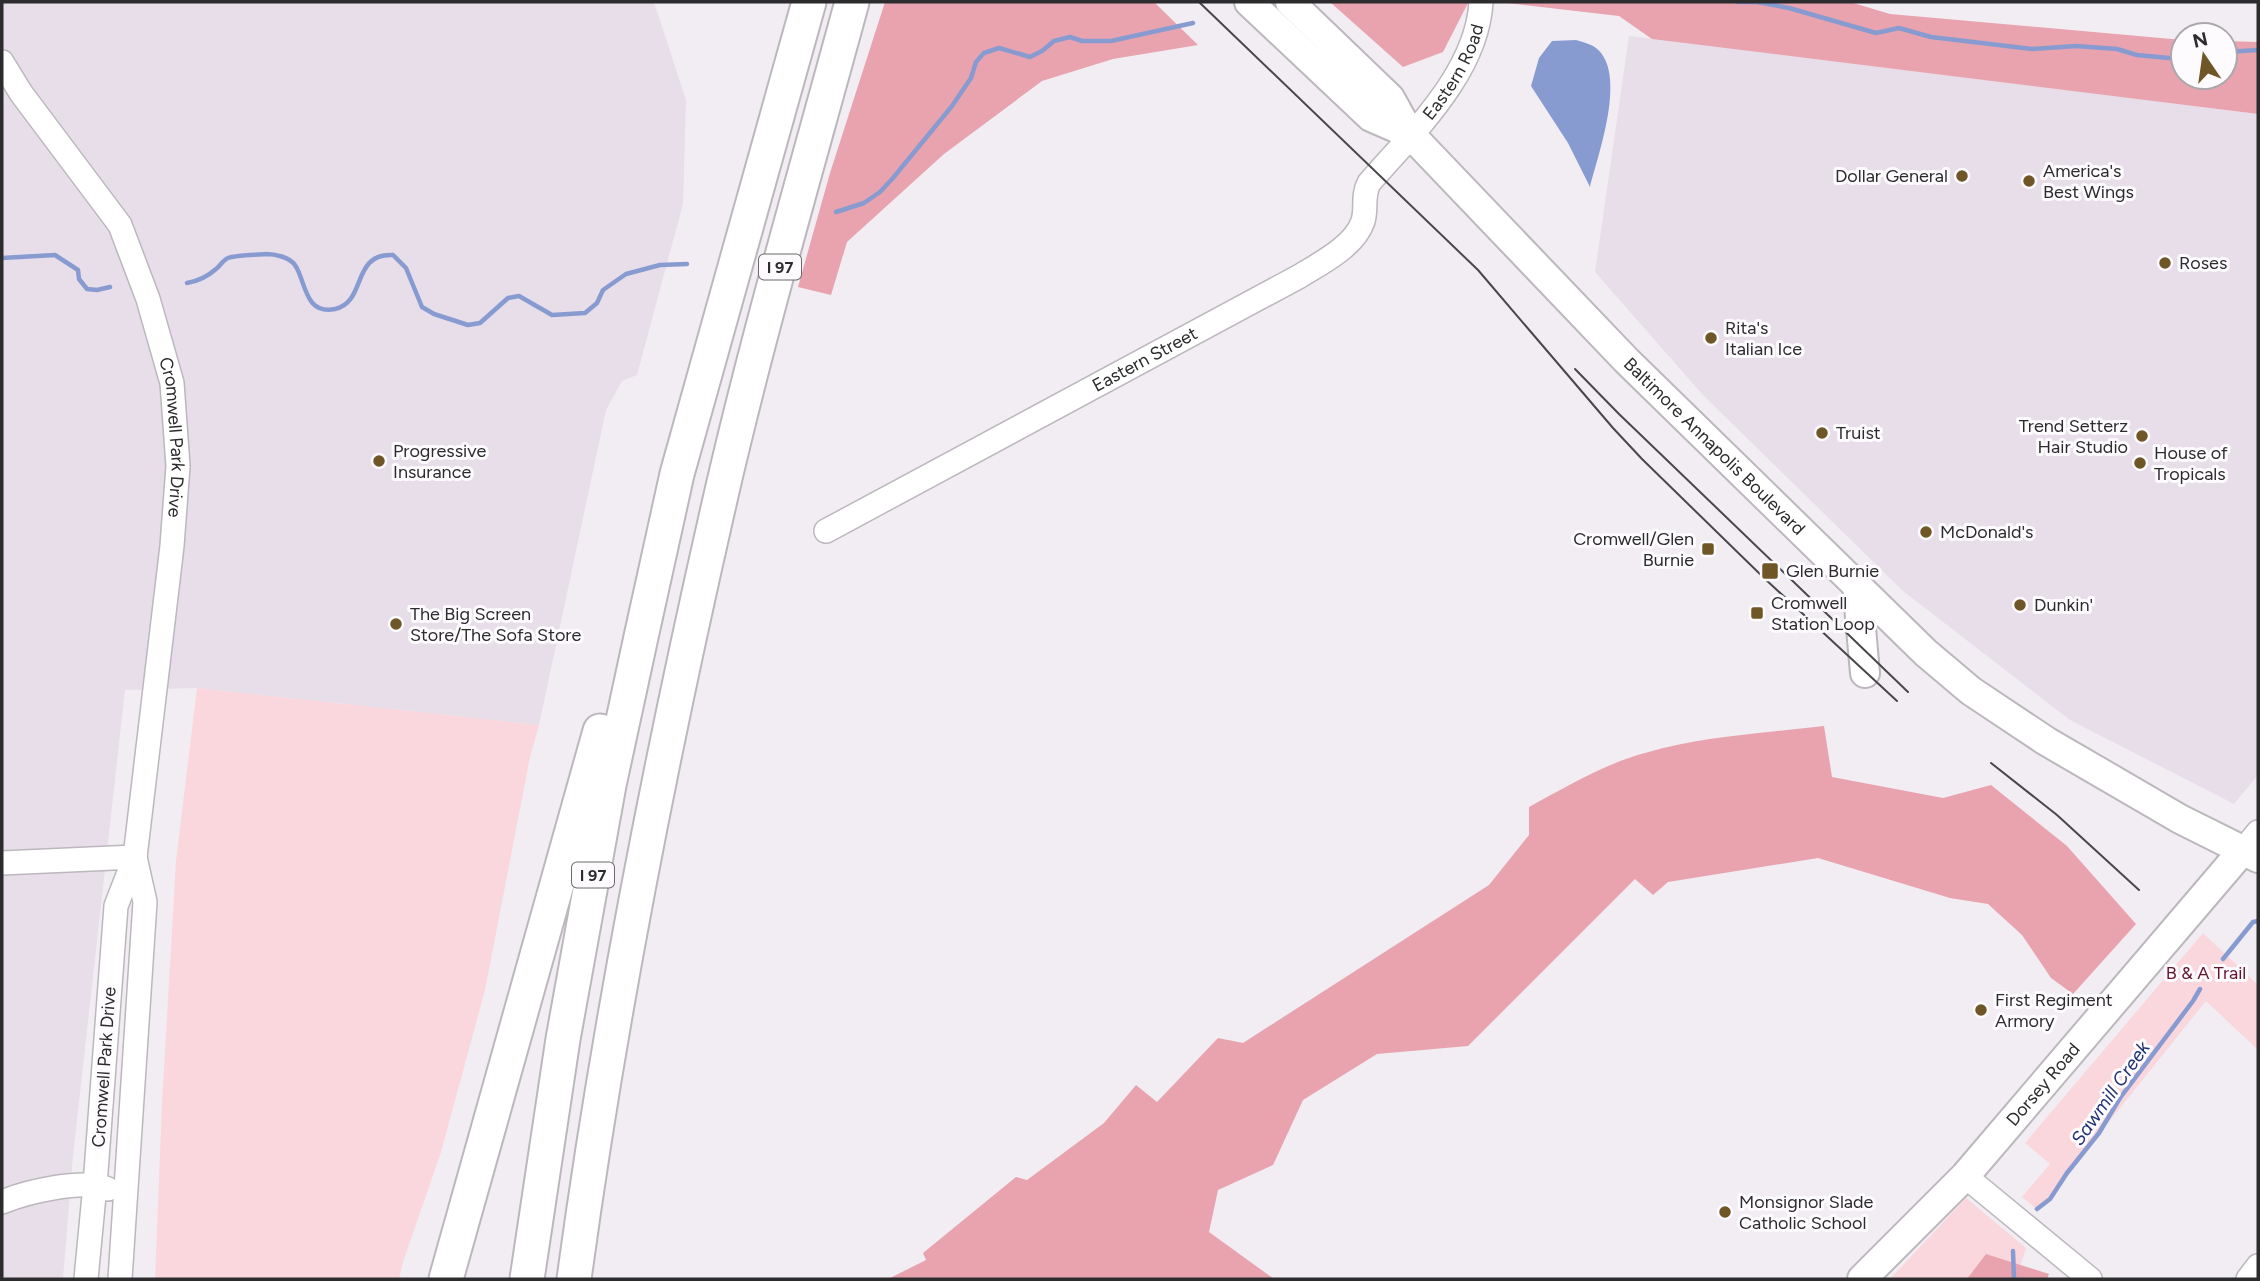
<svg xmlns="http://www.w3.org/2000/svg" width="2260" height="1281" font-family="Figtree,sans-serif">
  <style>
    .built { fill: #e7deea }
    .green { fill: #fad7dc }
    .forest { fill: #e8a3af }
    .water { fill: #879bd1 }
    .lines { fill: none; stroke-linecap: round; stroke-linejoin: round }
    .stream { stroke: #879bd1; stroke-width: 4.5 }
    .minor-casing { stroke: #bcb7bd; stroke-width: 26 }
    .major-casing { stroke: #bcb7bd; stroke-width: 32 }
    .highway-casing { stroke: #bcb7bd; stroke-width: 37 }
    .minor { stroke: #fff; stroke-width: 23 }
    .major { stroke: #fff; stroke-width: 28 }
    .highway { stroke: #fff; stroke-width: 33 }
    .tram { stroke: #49474a; stroke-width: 2 }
    .poi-dot { fill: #6e5626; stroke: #fdfbfe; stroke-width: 2.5 }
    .labels { text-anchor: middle; stroke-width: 6; stroke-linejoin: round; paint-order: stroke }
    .shield { fill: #fdfbfe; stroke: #6b696c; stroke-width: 2 }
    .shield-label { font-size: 16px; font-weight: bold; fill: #2c2b2d }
    .street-label { font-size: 18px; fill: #2c2b2d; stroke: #fdfbfe }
    .poi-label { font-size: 18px; fill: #2c2b2d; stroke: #fdfbfe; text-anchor: start }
    .park-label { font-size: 18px; fill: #63132c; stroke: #fdfbfe }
    .water-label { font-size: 19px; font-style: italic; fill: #213373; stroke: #fdfbfe }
  </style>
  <rect width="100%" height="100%" fill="#f1edf3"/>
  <g class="built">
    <path d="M2,2H654L686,100L683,204L637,375L622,381L606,410L539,725L197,688L125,690L73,1156L63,1279H2Z"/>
    <path d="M1629,36L2258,114V775L2234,804L2070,720L1903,591L1702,394L1595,272Z"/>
  </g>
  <g class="green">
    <path d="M197,688L539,725L530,757L485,990L441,1152L403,1262L399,1279H155L162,1104L176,861Z"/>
    <path d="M2203,933L2258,985V1050L2206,1001L2038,1210L2022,1197L2050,1164L2025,1143Z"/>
    <path d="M1966,1198L2026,1248L2016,1279H1890Z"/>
  </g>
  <g class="forest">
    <path d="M885,2H1154L1198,45L1113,59L1042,81L944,154L847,242L831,295L798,287L830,173Z"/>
    <path d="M1330,2H1468V3L1443,52L1403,67Z"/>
    <path d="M1499,2H1850L1890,14L2183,40V77H2225V41L2258,42V114L1652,39L1619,16Z"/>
    <path d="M1824,726L1832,777L1943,798L1991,785L2067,846L2136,924L2073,994L2051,978L2022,935L1988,904L1950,898L1818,858L1668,882L1653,895L1635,879L1468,1046L1377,1054L1303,1100L1273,1165L1218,1190L1209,1232L1274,1279H888L926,1260L923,1253L1016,1177L1027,1180L1104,1123L1136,1085L1157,1102L1218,1038L1243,1043L1489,885L1529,835V807C1566,787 1604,764 1645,753C1702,736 1765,733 1824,726Z"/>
    <path d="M1986,1254L2049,1274L2047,1279H1967Z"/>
  </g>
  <path class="water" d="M1576,40C1582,42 1591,44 1596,48C1628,73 1598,155 1590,187L1568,143L1531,86L1539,58L1552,41Z"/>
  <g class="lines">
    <g class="stream">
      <path d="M1737,2H1757L1789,8L1876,33L1899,28L1931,37L2032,49L2076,46L2117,49L2137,55L2169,58H2183"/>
      <path d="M2225,52L2258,50"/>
      <path d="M836,212L864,203L880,192L893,178L952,106L971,78L976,62L984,53L999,48L1030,57L1042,51L1054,41L1070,37L1082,41H1111L1193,23"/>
      <path d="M2,258L55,255L78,270L79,279L87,289L97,290L110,287"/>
      <path d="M187,283C199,281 207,277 216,269C220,266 223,260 228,258C235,255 257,255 266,254C275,254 289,257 295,265C306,281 304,315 335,309C367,302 351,253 393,255L406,268L422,307L434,314L468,325L480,323L508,298L519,296L552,315L585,313L597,303L603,290L626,274L660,265L687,264"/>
      <path d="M2223,959L2253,922L2258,921"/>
      <path d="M2037,1209L2050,1199L2067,1173L2099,1133L2120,1098L2193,1001L2200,989"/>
      <path d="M2013,1251L2014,1279"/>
    </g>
    <g class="minor-casing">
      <g id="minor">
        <path id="s1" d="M2,62L21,93L120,225L148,299L172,383L178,466L172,546L135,857L116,906L95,1185L86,1279"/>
        <path id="s2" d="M826,531L1300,276C1321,263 1355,246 1363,221C1367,209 1362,196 1369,183C1413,132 1477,73 1481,2"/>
        <path d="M2243,850L2258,832"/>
        <path d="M2,863L135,857"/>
        <path d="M1965,1176L2090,1279"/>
        <path d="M2,1202C26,1192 84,1178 108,1189"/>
        <path d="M120,1279L145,902L135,857"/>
        <path d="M2248,1279L2258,1266"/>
      </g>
    </g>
    <g class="major-casing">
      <g id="major">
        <path d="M1249,2L1371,117L1410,134"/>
        <path id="s3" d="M1290,2L1390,98L1410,134L1627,361L1926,653L1971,691L2046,741L2180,819L2258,858"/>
        <path d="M1857,583L1865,673"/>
        <path id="s4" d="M1862,1279L1965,1176L2243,850"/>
      </g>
    </g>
    <g class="highway-casing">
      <g id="highway">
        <path d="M446,1279L600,731"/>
        <path d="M527,1279L563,1039L609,785L641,637L677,474L809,2"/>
        <path d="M574,1279C610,1014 662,752 722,491C760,327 808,164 852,2"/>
      </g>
    </g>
    <use href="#minor" class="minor"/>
    <use href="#major" class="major"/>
    <use href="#highway" class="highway"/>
    <g class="tram">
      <path d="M1199,2L1478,270L1613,428L1642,459L1764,578L1897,701"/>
      <path d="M1575,369L1619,414L1908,692"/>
      <path d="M1991,763L2057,815L2139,890"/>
    </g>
  </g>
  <g class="poi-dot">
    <circle cx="1962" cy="176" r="7"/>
    <circle cx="2029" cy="181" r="7"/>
    <circle cx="2165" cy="263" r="7"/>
    <circle cx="1711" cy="338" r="7"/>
    <circle cx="1822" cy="433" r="7"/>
    <circle cx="2142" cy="436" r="7"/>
    <circle cx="379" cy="461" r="7"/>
    <circle cx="2140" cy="463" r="7"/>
    <circle cx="1926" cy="532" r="7"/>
    <rect x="1701" y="542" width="14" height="14" rx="3.5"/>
    <rect x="1761" y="562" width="18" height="18" rx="3.5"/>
    <circle cx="2020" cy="605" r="7"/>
    <rect x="1750" y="606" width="14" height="14" rx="3.5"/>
    <circle cx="396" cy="624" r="7"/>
    <circle cx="1981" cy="1010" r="7"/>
    <circle cx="1725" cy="1212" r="7"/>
  </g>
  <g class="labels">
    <g class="shield">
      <rect x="759" y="254.5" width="42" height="25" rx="5"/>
      <rect x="572" y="862.5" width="42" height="25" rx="5"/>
    </g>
    <g class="shield-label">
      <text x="780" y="273">I 97</text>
      <text x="593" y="881">I 97</text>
    </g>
    <g class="street-label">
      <text dy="6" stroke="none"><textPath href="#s2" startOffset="803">Eastern Road</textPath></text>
      <text dy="6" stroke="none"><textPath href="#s2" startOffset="362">Eastern Street</textPath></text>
      <text dy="6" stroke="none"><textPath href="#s1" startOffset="422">Cromwell Park Drive</textPath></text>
      <text dy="6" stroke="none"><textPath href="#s3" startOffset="616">Baltimore Annapolis Boulevard</textPath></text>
      <text transform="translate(104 1067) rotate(-86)" y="6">Cromwell Park Drive</text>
      <text dy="6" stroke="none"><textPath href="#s4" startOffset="266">Dorsey Road</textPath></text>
    </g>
    <g class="poi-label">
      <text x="2043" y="177">America's<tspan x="2043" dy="21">Best Wings</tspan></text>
      <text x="1948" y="182" text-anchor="end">Dollar General</text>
      <text x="2179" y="269">Roses</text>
      <text x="1725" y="334">Rita's<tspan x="1725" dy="21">Italian Ice</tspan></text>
      <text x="2128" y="432" text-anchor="end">Trend Setterz<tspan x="2128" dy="21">Hair Studio</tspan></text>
      <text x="1836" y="439">Truist</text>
      <text x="393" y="457">Progressive<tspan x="393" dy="21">Insurance</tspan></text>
      <text x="2154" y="459">House of<tspan x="2154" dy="21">Tropicals</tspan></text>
      <text x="1940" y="538">McDonald's</text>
      <text x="1694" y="545" text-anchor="end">Cromwell/Glen<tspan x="1694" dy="21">Burnie</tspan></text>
      <text x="1786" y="577">Glen Burnie</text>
      <text x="1771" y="609">Cromwell<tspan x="1771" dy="21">Station Loop</tspan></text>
      <text x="2034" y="611">Dunkin'</text>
      <text x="410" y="620">The Big Screen<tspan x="410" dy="21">Store/The Sofa Store</tspan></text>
      <text x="1995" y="1006">First Regiment<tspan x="1995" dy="21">Armory</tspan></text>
      <text x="1739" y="1208">Monsignor Slade<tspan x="1739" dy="21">Catholic School</tspan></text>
    </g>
    <g class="park-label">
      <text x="2206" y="979">B &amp; A Trail</text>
    </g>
    <g class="water-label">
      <text transform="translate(2110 1093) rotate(-55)" y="7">Sawmill Creek</text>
    </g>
  </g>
  <rect width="2260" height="1281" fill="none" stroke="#2c2b2d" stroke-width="7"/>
  <g transform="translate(2204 56) rotate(347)"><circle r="33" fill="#fdfbfe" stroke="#a9a8aa" stroke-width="2"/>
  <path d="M0-5L12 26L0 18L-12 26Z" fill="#6e5626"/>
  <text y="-10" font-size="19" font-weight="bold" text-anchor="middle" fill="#2c2b2d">N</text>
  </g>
</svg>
